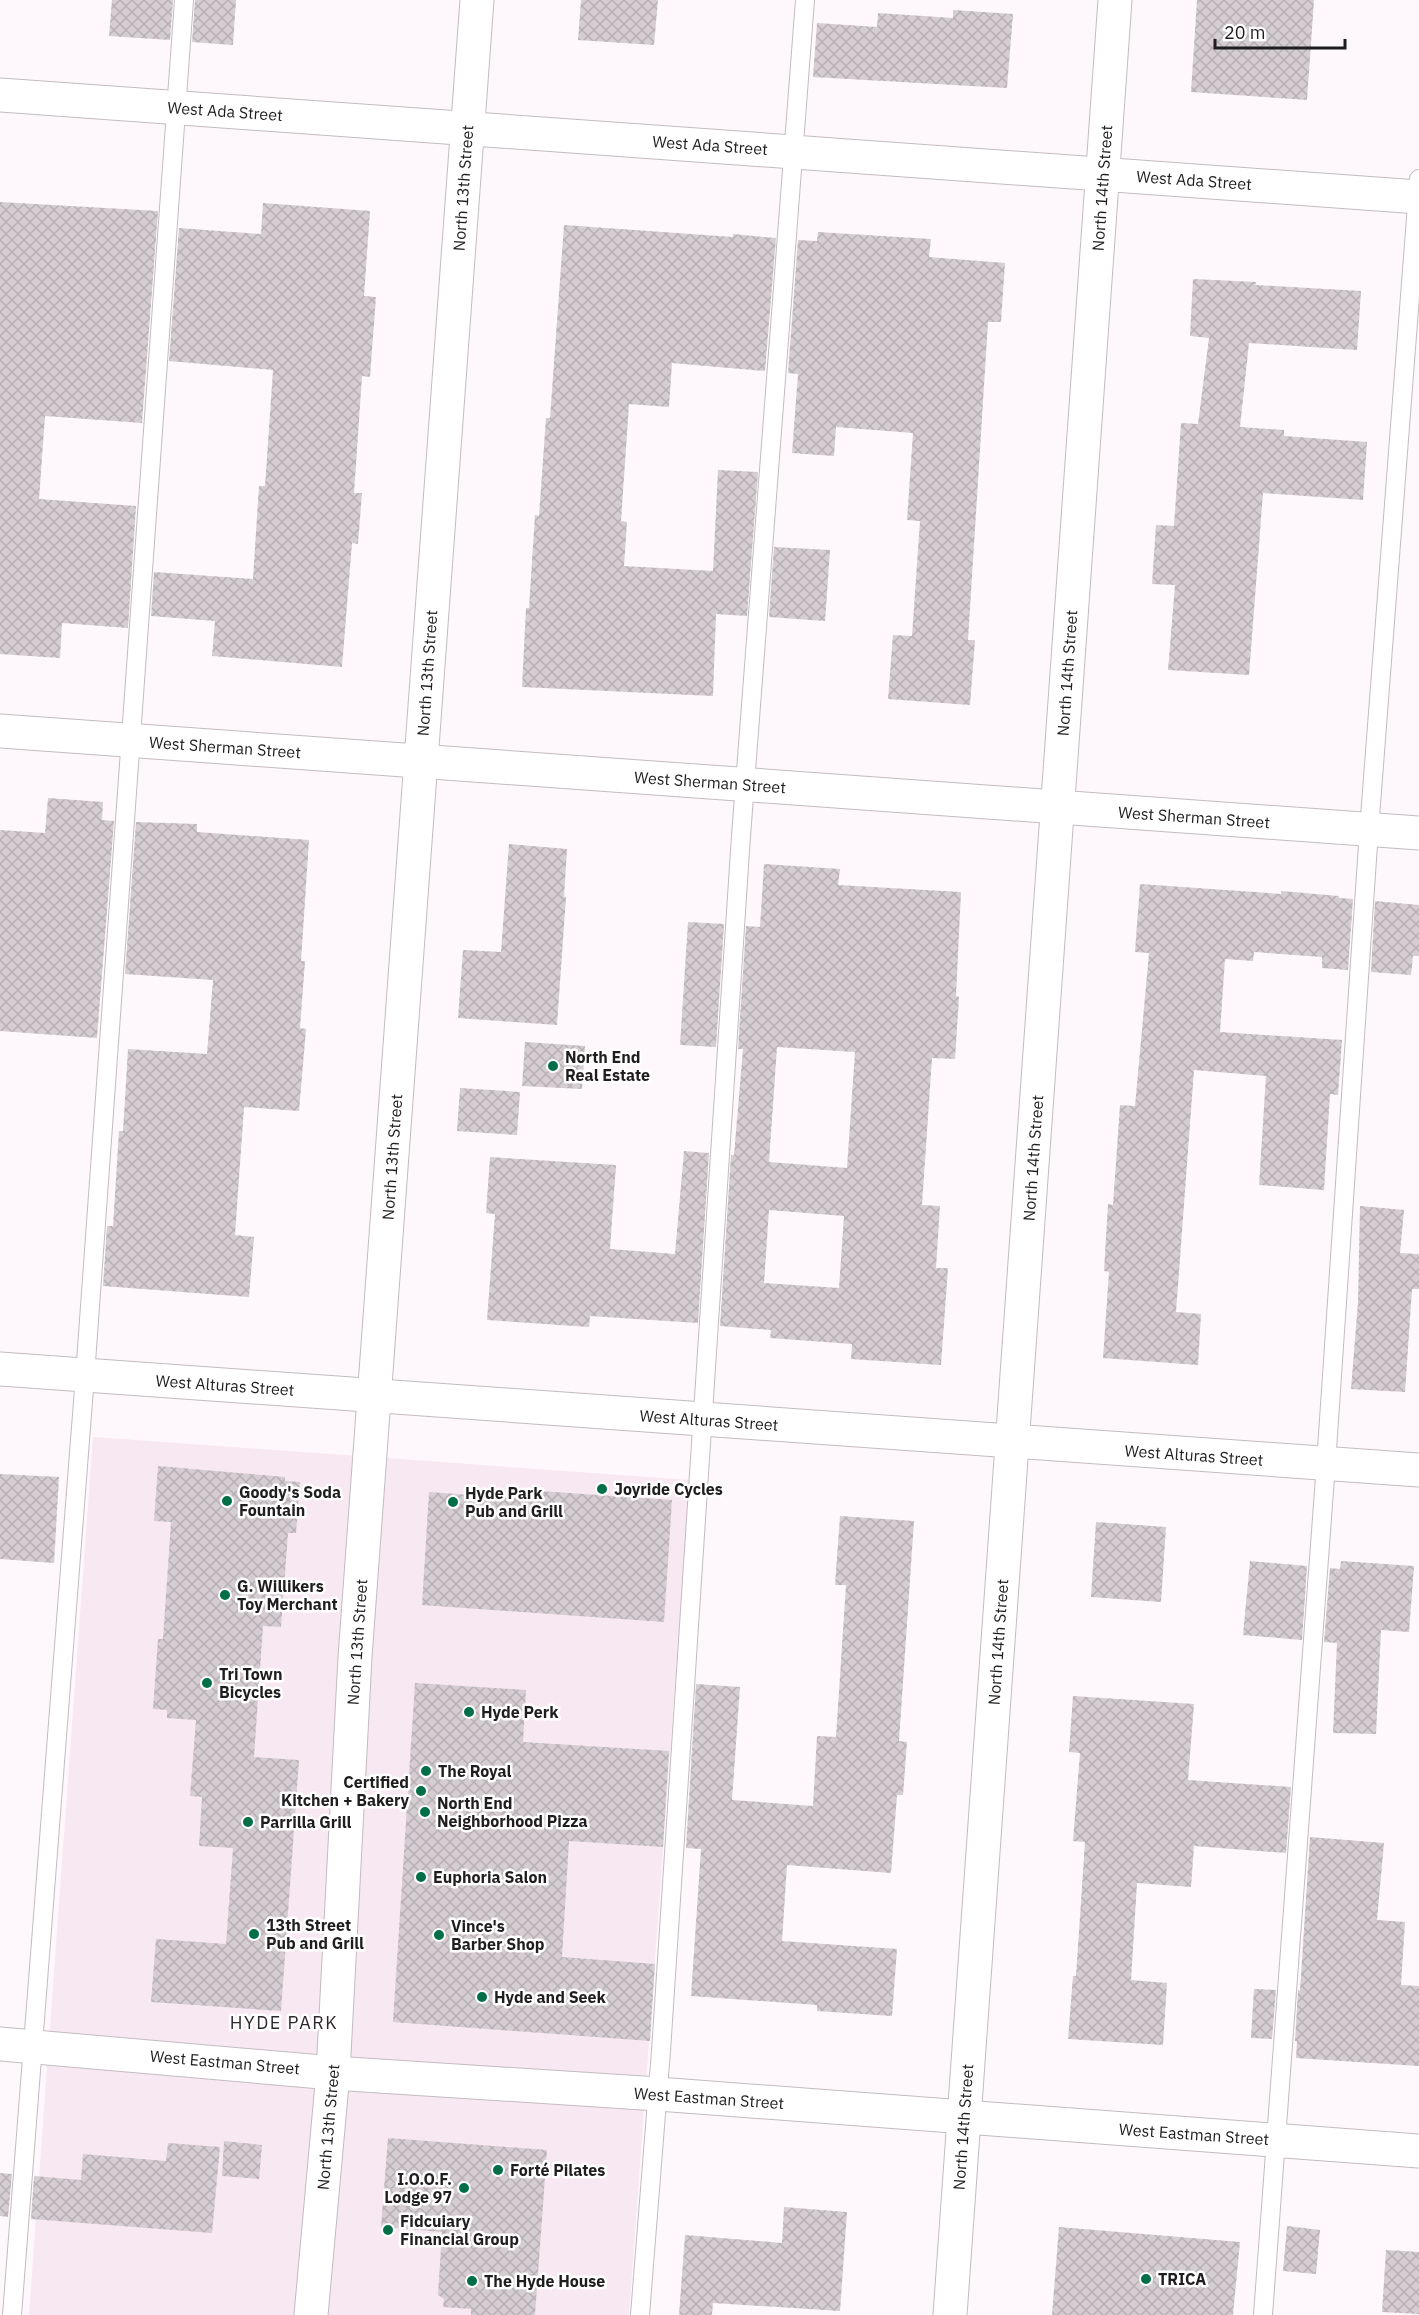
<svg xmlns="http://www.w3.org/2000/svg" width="1419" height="2315" font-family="'IBM Plex Sans',sans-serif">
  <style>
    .built { fill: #f8e8f2 }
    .building { fill: url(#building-cross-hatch); fill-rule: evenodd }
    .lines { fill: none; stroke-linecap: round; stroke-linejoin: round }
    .service-casing { stroke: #c3bcc0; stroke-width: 20 }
    .minor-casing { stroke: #c3bcc0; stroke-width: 35 }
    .tertiary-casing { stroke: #c3bcc0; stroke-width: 35 }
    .service { stroke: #fff; stroke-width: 18 }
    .minor { stroke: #fff; stroke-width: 33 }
    .tertiary { stroke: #fff; stroke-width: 33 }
    .poi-dot { fill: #006f48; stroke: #fff; stroke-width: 2 }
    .labels { text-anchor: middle; stroke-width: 5; stroke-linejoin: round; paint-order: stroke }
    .street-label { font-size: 16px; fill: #1f1d1e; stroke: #fff }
    .poi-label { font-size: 16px; font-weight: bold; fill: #1f1d1e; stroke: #fff; text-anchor: start }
    .neighbourhood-label { font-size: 18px; letter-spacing: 1.5px; fill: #2e282c; stroke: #fff }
  </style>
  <defs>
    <pattern id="building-cross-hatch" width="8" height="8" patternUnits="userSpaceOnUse" patternTransform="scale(1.5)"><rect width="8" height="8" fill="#d5cdd2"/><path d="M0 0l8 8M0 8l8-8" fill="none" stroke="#b6b0b4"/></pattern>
  </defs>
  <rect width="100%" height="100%" fill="#fef7fb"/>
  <path class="built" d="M93,1437L690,1480L629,2315H29Z"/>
  <g class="building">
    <path d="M112,0H173L170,40L109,36Z"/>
    <path d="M195,0H236L233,45L192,42Z"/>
    <path d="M581,0H658L654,45L578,40Z"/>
    <path d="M1197,0H1314L1307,100L1191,92Z"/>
    <path d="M953,10L1013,14L1007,88L813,77L817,23L877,27L878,13L953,18Z"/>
    <path d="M0,202L158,211L142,423L45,416L39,499L136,506L128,628L62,623L60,658L0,654Z"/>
    <path d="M263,203L370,211L364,296L376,297L370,377L362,376L354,493H362L358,544L352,543L342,667L212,656L215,621L151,616L154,572L253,579L259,486H265L273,370L169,361L179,228L261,234Z"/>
    <path d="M564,225L733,237V234L776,238L765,371L672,363L669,407L629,404L621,521L627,522L624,566L713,571L718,470L758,472L747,616L716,614L713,696L522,687L526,608H529L535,515L539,516L546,418H550Z"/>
    <path d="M818,232L931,239L929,257L1005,263L1001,322H988L968,640H975L970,705L888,699L893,635L912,636L920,521L907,520L913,433L836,427L834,456L792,453L798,374L788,373L798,240L817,241Z"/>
    <path d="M1193,279L1256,282L1255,285L1361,291L1357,350L1249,343L1240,427L1284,430V436L1367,442L1363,500L1263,493L1249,675L1168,670L1175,585L1152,584L1156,525L1174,526L1181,423L1198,424L1209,338L1190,336Z"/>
    <path d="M774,547L830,550L825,621L769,617Z"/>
    <path d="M48,798L103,802L102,820L114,821L97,1038L0,1031V830L45,833Z"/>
    <path d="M136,822L197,824V832L309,840L301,961H305L300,1028L306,1029L299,1111L244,1107L235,1235L254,1237L249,1297L103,1286L107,1226H113L119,1131H123L128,1049L207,1054L213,980L125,974Z"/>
    <path d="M509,844L567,849L564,897H566L557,1025L458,1018L463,950L501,952Z"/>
    <path d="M764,864L840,869L838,885L961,892L956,996L959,997L955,1059L932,1058L922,1205L940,1206L936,1268H948L941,1365L851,1359L852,1344L770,1338L771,1330L720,1326L731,1155H734L743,1049H738L746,926L760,927ZM777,1047L855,1052L847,1168L769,1162ZM769,1210L844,1216L839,1288L764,1283Z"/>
    <path d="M1140,884L1281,894V891L1339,896V898L1353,899L1348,970L1322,968V957L1254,952L1253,961L1225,959L1220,1032L1342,1040L1338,1095L1330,1094L1324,1190L1259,1185L1266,1076L1194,1070L1176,1312L1201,1314L1198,1365L1103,1358L1109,1272L1104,1271L1108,1204L1113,1205L1120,1105L1135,1106L1149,953L1135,952Z"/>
    <path d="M1375,901L1419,905V956H1413L1411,975L1371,972Z"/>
    <path d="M688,922L724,924L716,1047L680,1045Z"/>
    <path d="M525,1042L585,1046L582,1089L522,1086Z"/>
    <path d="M460,1088L520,1092L517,1135L457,1131Z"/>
    <path d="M684,1151L709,1153L698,1323L590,1316L589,1327L487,1320L495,1214L486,1213L490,1157L616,1165L610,1249L675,1254Z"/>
    <path d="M1360,1206L1404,1210L1400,1253L1419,1254V1289H1412L1405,1392L1351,1389L1358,1302Z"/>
    <path d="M158,1466L285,1477V1481L300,1482L296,1533H288L281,1627L263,1626L254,1757L299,1760L281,2011L151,2002L156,1939L226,1944L233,1848L199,1846L202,1797L190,1796L196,1720L167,1718V1710L153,1709L158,1639H163L171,1522L154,1521Z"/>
    <path d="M0,1474L59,1477L54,1563L0,1559Z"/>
    <path d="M539,1491L672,1500L664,1622L422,1605L429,1492L538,1500Z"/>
    <path d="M840,1516L914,1521L899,1741L907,1742L903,1795H897L891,1873L787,1865L782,1941L897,1949L892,2016L817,2011V2005L691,1996L701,1849L686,1848L696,1684L740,1687L732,1800L813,1806L817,1736L836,1737L846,1585H835Z"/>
    <path d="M1096,1522L1166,1527L1161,1602L1091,1597Z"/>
    <path d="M1250,1561L1307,1566L1302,1640L1243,1635Z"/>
    <path d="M1341,1561L1414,1566L1409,1632L1381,1630L1376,1734L1333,1733L1337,1643L1324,1642L1330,1568L1340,1569Z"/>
    <path d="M415,1683L526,1690L523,1742L669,1751L663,1847L569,1841L562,1957L655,1964L650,2041L393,2022Z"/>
    <path d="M1073,1696L1194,1704L1188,1780L1291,1787L1286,1853L1194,1846L1191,1887L1137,1883L1131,1980L1167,1983L1163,2045L1068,2039L1073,1976H1076L1085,1842L1073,1841L1080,1753L1069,1752Z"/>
    <path d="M1310,1837L1384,1843L1377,1920L1405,1922L1401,1985L1419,1986V2066L1296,2058L1297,2041H1295L1298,1990L1300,1991Z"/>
    <path d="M1254,1989L1276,1990L1272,2039L1251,2038Z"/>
    <path d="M388,2138L547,2150L535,2315H471V2309L443,2307L444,2299L438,2295L442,2232L381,2227Z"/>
    <path d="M224,2141L262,2145L259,2179L222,2176Z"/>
    <path d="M168,2143L220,2147L212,2233L31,2219L34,2176L81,2180L83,2154L166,2161Z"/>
    <path d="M0,2173L12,2174L8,2217L0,2216Z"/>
    <path d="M784,2207L847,2212L840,2311L713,2303L712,2315H679L685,2235L782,2243Z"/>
    <path d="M1287,2226L1320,2230L1316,2274L1283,2271Z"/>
    <path d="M1059,2227L1240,2242L1233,2315H1052Z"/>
    <path d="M1386,2250L1419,2252V2314L1382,2312Z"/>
  </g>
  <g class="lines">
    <g class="service-casing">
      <g id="service">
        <path d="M12,2315L85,1376L184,0"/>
        <path d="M640,2315L661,2051L741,836L805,0"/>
        <path d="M1263,2315L1326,1464L1369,830L1419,179"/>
      </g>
    </g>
    <g class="minor-casing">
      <g id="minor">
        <path d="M0,95L1419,197"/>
        <path d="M0,731L1419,833"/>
        <path d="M0,1369L1419,1470"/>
        <path d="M0,2044L333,2073L658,2094L1419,2151"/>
        <path d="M950,2315L1115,0"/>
      </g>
    </g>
    <g class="tertiary-casing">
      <path id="tertiary" d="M311,2315L333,2073L355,1657L477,0"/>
    </g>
    <use href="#service" class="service"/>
    <use href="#minor" class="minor"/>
    <use href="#tertiary" class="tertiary"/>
  </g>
  <g class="poi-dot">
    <circle cx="553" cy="1066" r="6"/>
    <circle cx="602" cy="1489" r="6"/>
    <circle cx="227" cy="1501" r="6"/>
    <circle cx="453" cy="1502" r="6"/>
    <circle cx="225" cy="1595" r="6"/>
    <circle cx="207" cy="1683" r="6"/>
    <circle cx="469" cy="1712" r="6"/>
    <circle cx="426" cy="1771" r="6"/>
    <circle cx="421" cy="1791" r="6"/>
    <circle cx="425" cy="1812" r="6"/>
    <circle cx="248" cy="1822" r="6"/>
    <circle cx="421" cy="1877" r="6"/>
    <circle cx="254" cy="1934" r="6"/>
    <circle cx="439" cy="1935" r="6"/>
    <circle cx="482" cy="1997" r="6"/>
    <circle cx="498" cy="2170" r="6"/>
    <circle cx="464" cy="2188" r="6"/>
    <circle cx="388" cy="2230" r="6"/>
    <circle cx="1146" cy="2279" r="6"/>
    <circle cx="472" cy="2281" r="6"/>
  </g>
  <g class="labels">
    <g class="street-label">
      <text transform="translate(225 111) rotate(4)" y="6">West Ada Street</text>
      <text transform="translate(710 145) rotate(4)" y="6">West Ada Street</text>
      <text transform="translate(1194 180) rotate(4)" y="6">West Ada Street</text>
      <text transform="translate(463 188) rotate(-86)" y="6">North 13th Street</text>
      <text transform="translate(1102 188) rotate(-86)" y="6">North 14th Street</text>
      <text transform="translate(427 673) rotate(-86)" y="6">North 13th Street</text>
      <text transform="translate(1067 673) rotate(-86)" y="6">North 14th Street</text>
      <text transform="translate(225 747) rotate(4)" y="6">West Sherman Street</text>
      <text transform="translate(710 782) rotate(4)" y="6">West Sherman Street</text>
      <text transform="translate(1194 817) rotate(4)" y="6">West Sherman Street</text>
      <text transform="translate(392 1157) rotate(-86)" y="6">North 13th Street</text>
      <text transform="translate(1033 1158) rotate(-86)" y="6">North 14th Street</text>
      <text transform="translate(225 1385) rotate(4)" y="6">West Alturas Street</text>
      <text transform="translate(709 1420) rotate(4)" y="6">West Alturas Street</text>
      <text transform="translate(1194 1455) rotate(4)" y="6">West Alturas Street</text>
      <text transform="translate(357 1642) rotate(-86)" y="6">North 13th Street</text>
      <text transform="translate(998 1642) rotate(-86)" y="6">North 14th Street</text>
      <text transform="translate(225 2062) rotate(5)" y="6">West Eastman Street</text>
      <text transform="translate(709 2098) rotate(4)" y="6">West Eastman Street</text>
      <text transform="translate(328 2127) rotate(-85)" y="6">North 13th Street</text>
      <text transform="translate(963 2127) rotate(-86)" y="6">North 14th Street</text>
      <text transform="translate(1194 2134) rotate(4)" y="6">West Eastman Street</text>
    </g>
    <g class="poi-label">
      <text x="565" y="1063">North End<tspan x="565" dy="18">Real Estate</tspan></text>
      <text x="614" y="1495">Joyride Cycles</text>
      <text x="239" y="1498">Goody's Soda<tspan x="239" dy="18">Fountain</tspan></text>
      <text x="465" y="1499">Hyde Park<tspan x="465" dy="18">Pub and Grill</tspan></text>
      <text x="237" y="1592">G. Willikers<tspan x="237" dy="18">Toy Merchant</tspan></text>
      <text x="219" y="1680">Tri Town<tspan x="219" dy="18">Bicycles</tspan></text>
      <text x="481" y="1718">Hyde Perk</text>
      <text x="438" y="1777">The Royal</text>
      <text x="409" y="1788" text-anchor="end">Certified<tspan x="409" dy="18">Kitchen + Bakery</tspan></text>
      <text x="437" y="1809">North End<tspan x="437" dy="18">Neighborhood Pizza</tspan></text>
      <text x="260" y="1828">Parrilla Grill</text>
      <text x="433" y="1883">Euphoria Salon</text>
      <text x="266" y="1931">13th Street<tspan x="266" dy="18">Pub and Grill</tspan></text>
      <text x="451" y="1932">Vince's<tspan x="451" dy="18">Barber Shop</tspan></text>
      <text x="494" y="2003">Hyde and Seek</text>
      <text x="510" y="2176">Forté Pilates</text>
      <text x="452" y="2185" text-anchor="end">I.O.O.F.<tspan x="452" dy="18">Lodge 97</tspan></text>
      <text x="400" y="2227">Fidcuiary<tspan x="400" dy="18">Financial Group</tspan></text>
      <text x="1158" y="2285">TRICA</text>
      <text x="484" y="2287">The Hyde House</text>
    </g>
    <g class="neighbourhood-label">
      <text x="284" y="2029">HYDE PARK</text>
    </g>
  </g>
  <path d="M1215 39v9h130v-9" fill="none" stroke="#1f1d1e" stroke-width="3"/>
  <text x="1224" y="39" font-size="18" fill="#1f1d1e" stroke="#ffffff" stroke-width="4.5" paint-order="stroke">20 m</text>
</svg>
